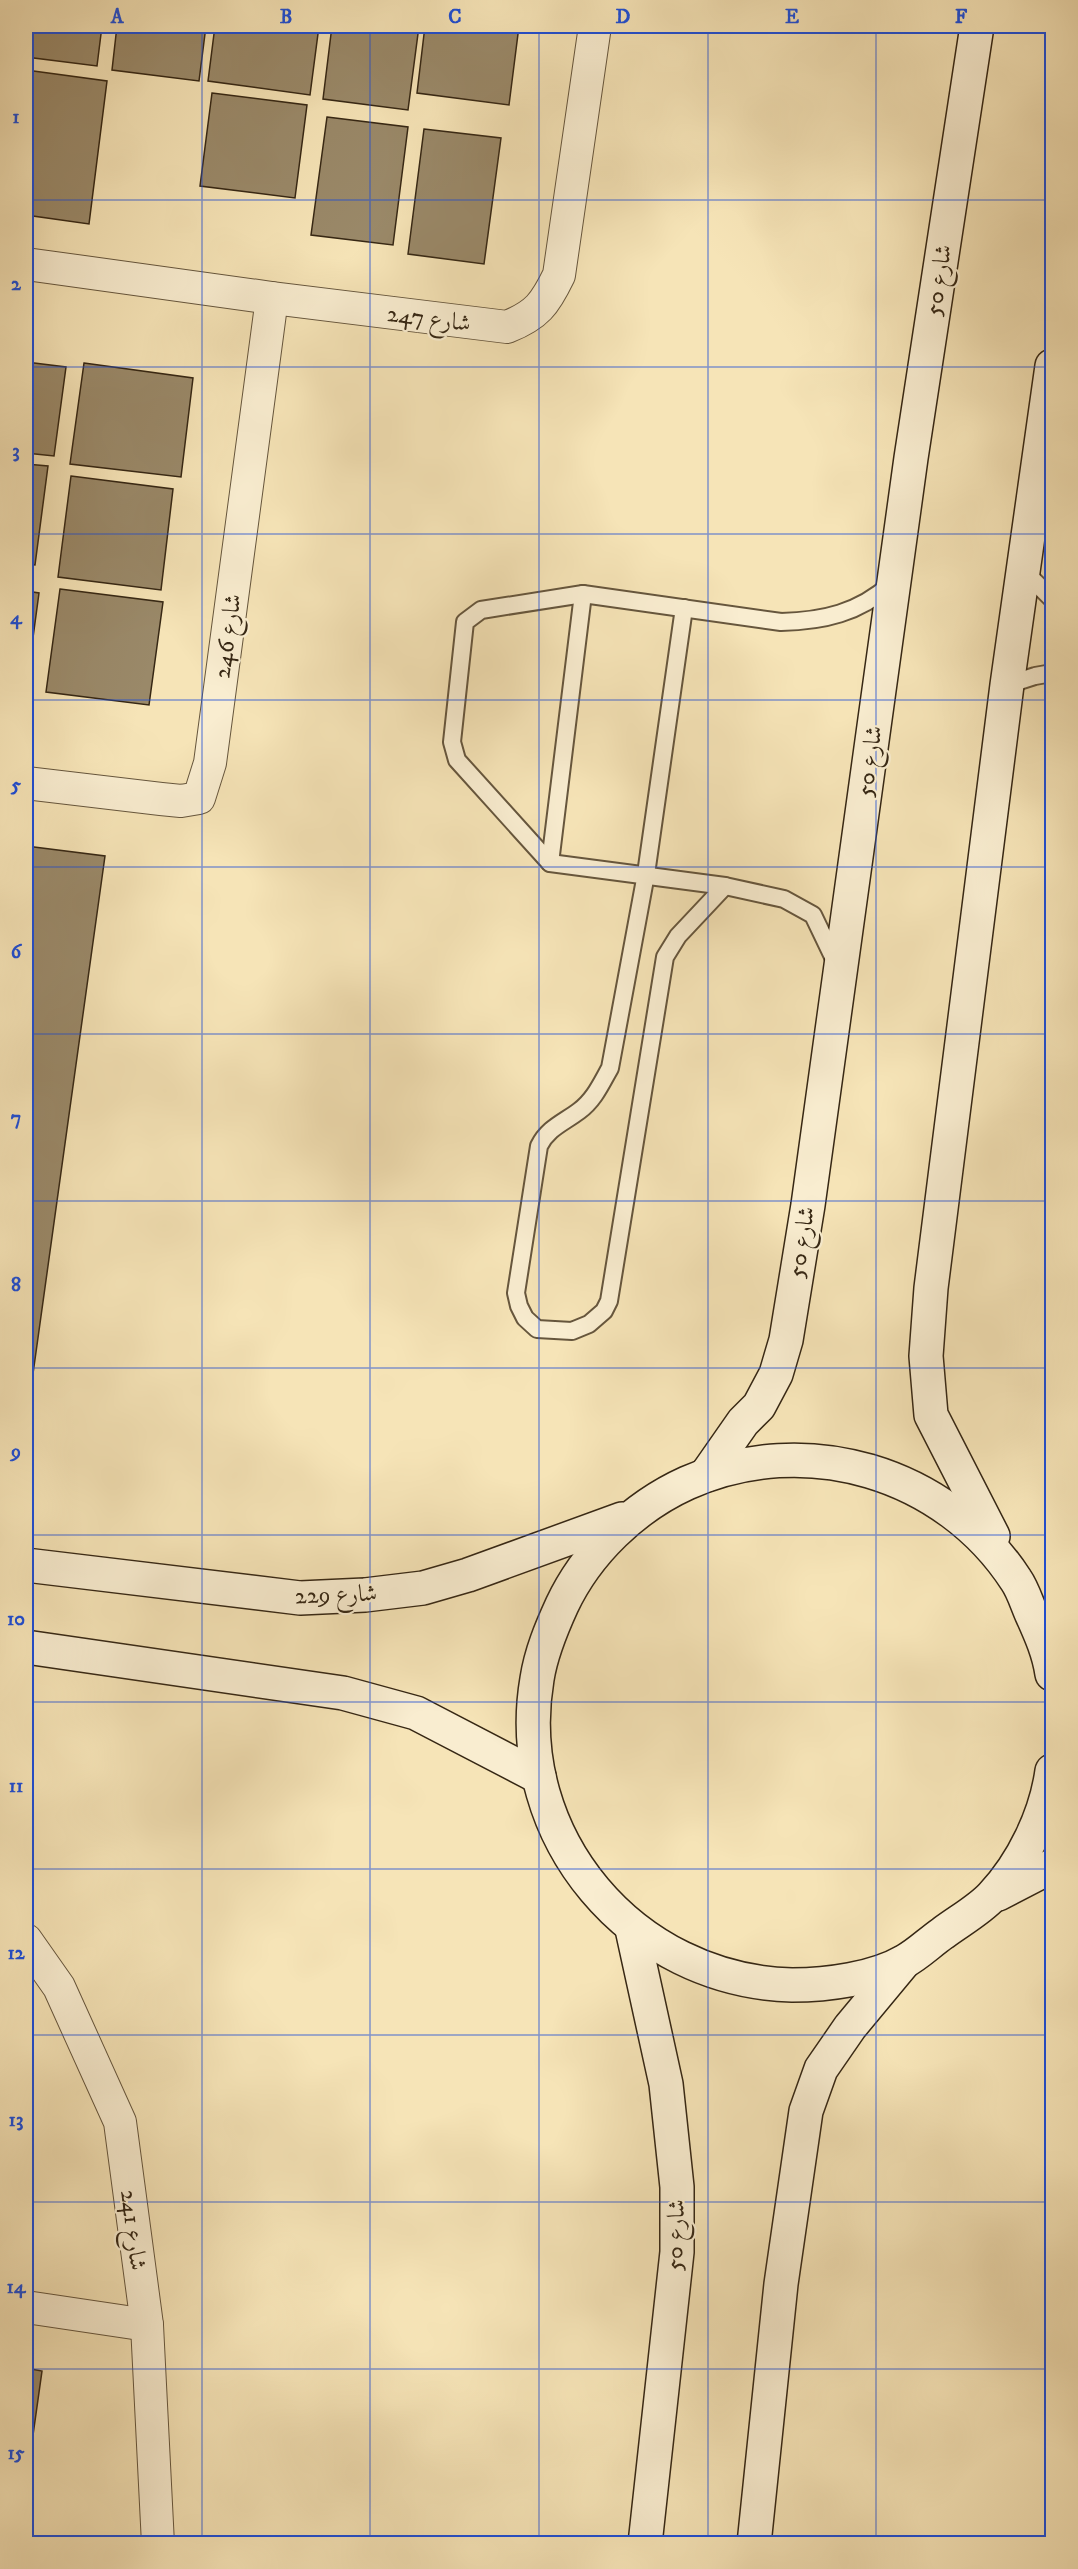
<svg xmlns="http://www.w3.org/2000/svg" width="1078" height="2569" font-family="'IM FELL DW Pica',Amiri,serif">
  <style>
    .building { fill: #9a8969; stroke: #362714; stroke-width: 1.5 }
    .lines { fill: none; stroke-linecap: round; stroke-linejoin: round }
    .lane-casing { stroke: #66563d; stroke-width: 20 }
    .street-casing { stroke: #66563d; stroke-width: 34 }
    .secondary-casing { stroke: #362714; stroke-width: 36 }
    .lane { stroke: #f9edd0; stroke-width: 16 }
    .street { stroke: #f9edd0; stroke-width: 32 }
    .secondary { stroke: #f9edd0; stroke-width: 33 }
    .grid { fill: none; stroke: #1d4ed8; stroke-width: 1.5; stroke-opacity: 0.55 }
    .labels { text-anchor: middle; stroke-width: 4.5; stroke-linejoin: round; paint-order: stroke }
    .street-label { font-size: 24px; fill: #362714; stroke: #f9edd0 }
    .neatline { fill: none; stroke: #1d4ed8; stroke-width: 2 }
    .grid-label { font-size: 20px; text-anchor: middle; font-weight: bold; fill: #1d4ed8 }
  </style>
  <rect width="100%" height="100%" fill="#f6e4b7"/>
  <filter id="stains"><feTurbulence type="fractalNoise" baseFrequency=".00333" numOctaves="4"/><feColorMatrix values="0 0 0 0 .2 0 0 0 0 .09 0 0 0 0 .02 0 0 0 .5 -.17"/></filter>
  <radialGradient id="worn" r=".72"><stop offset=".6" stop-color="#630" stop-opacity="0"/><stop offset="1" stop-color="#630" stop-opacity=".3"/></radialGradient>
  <g class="building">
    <path d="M26,26H102L97,66L26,57Z"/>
    <path d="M117,26H206L199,81L112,70Z"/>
    <path d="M215,26H319L310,95L208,81Z"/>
    <path d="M332,26H419L408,110L323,99Z"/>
    <path d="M425,26H519L509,105L417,93Z"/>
    <path d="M26,70L107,81L89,224L26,215Z"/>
    <path d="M212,93L307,105L295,198L200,186Z"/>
    <path d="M327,117L408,127L393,245L311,235Z"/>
    <path d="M424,129L501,138L484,264L408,254Z"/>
    <path d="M26,362L66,367L54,456L26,453Z"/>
    <path d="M84,363L193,378L181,477L70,464Z"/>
    <path d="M26,464L48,466L35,565L26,564Z"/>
    <path d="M71,476L173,489L161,590L58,577Z"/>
    <path d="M60,589L163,602L149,705L46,692Z"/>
    <path d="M26,591L39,593L26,690Z"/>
    <path d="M26,846L105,856L26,1424Z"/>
    <path d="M26,2368L42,2371L26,2485Z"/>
  </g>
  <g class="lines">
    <g class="lane-casing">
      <g id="lane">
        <path d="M1024,571L1052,599"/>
        <path d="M583,594L481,610L465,622L452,742L457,760L550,863L725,886L784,899L813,915L836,963"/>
        <path d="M684,608L646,874L610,1068C601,1084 594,1100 579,1111C563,1123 548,1128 539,1146L516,1293L519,1306L525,1318L537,1329L572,1331L589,1324L604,1311L609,1301L665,957L678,936L725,886"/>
        <path d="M1007,685L1035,676L1052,673"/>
        <path d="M550,863L583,594L781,622C823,621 859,613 891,584"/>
      </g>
    </g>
    <g class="street-casing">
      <g id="street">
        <path d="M26,264L272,298L507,327C537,315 545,304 559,275L595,26"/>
        <path d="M26,783L161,799L181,801L199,798L210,763L272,298"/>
        <path d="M26,1940L59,1987L120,2122L147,2325L158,2544"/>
        <path d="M26,2307L147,2325"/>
      </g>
    </g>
    <g class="secondary-casing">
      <g id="secondary">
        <path d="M706,1475L743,1422L759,1406L776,1374L786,1340L808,1205L911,458L977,26"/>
        <path d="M993,1536L931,1415L926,1356L931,1288L1007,685L1052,366"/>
        <path d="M26,1565L300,1598L365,1595L423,1588L468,1575L622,1519"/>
        <path d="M26,1647L343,1693L416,1713L539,1777"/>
        <path d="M1052,1674C1049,1653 1041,1635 1032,1615C1027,1604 1023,1590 1016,1580C946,1472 805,1430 687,1483C634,1507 587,1552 562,1605C551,1629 541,1653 537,1679C510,1837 633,1981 792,1985C827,1985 874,1979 905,1961C918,1954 930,1942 943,1933C959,1921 979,1910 992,1896C1023,1863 1046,1815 1052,1771"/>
        <path d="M998,1894L1052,1866"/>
        <path d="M632,1929L666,2084L677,2187V2252L645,2544"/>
        <path d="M754,2544L781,2284L806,2111L821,2069L850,2027L904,1962"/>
      </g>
    </g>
    <use href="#lane" class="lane"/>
    <use href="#street" class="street"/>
    <use href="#secondary" class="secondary"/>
  </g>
  <path class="grid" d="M202,26V2544M370,26V2544M539,26V2544M708,26V2544M876,26V2544M26,200H1052M26,367H1052M26,534H1052M26,700H1052M26,867H1052M26,1034H1052M26,1201H1052M26,1368H1052M26,1535H1052M26,1702H1052M26,1869H1052M26,2035H1052M26,2202H1052M26,2369H1052"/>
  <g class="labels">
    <g class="street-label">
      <text transform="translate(938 280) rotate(-81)" y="8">شارع 50</text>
      <text transform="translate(429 318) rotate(7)" y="8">شارع 247</text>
      <text transform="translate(227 636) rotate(-82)" y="8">شارع 246</text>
      <text transform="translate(869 761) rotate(-82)" y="8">شارع 50</text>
      <text transform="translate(801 1242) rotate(-81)" y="8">شارع 50</text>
      <text transform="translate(336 1594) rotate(-2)" y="8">شارع 229</text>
      <text transform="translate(134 2230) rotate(83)" y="8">شارع 241</text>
      <text transform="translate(675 2235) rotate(-88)" y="8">شارع 50</text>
    </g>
  </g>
  <rect width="1078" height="2569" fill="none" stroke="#f6e4b7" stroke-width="66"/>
  <rect x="33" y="33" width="1012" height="2503" class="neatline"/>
  <g class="grid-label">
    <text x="117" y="23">A</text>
    <text x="286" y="23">B</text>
    <text x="455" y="23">C</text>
    <text x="623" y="23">D</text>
    <text x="792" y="23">E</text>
    <text x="961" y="23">F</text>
    <text x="16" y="123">1</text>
    <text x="16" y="290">2</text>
    <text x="16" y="457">3</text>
    <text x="16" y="624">4</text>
    <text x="16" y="791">5</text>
    <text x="16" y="958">6</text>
    <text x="16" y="1124">7</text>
    <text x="16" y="1291">8</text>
    <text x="16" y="1458">9</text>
    <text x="16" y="1625">10</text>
    <text x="16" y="1792">11</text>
    <text x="16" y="1959">12</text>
    <text x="16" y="2126">13</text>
    <text x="16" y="2293">14</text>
    <text x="16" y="2459">15</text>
  </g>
  <rect width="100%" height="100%" filter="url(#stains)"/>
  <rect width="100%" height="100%" fill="url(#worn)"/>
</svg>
